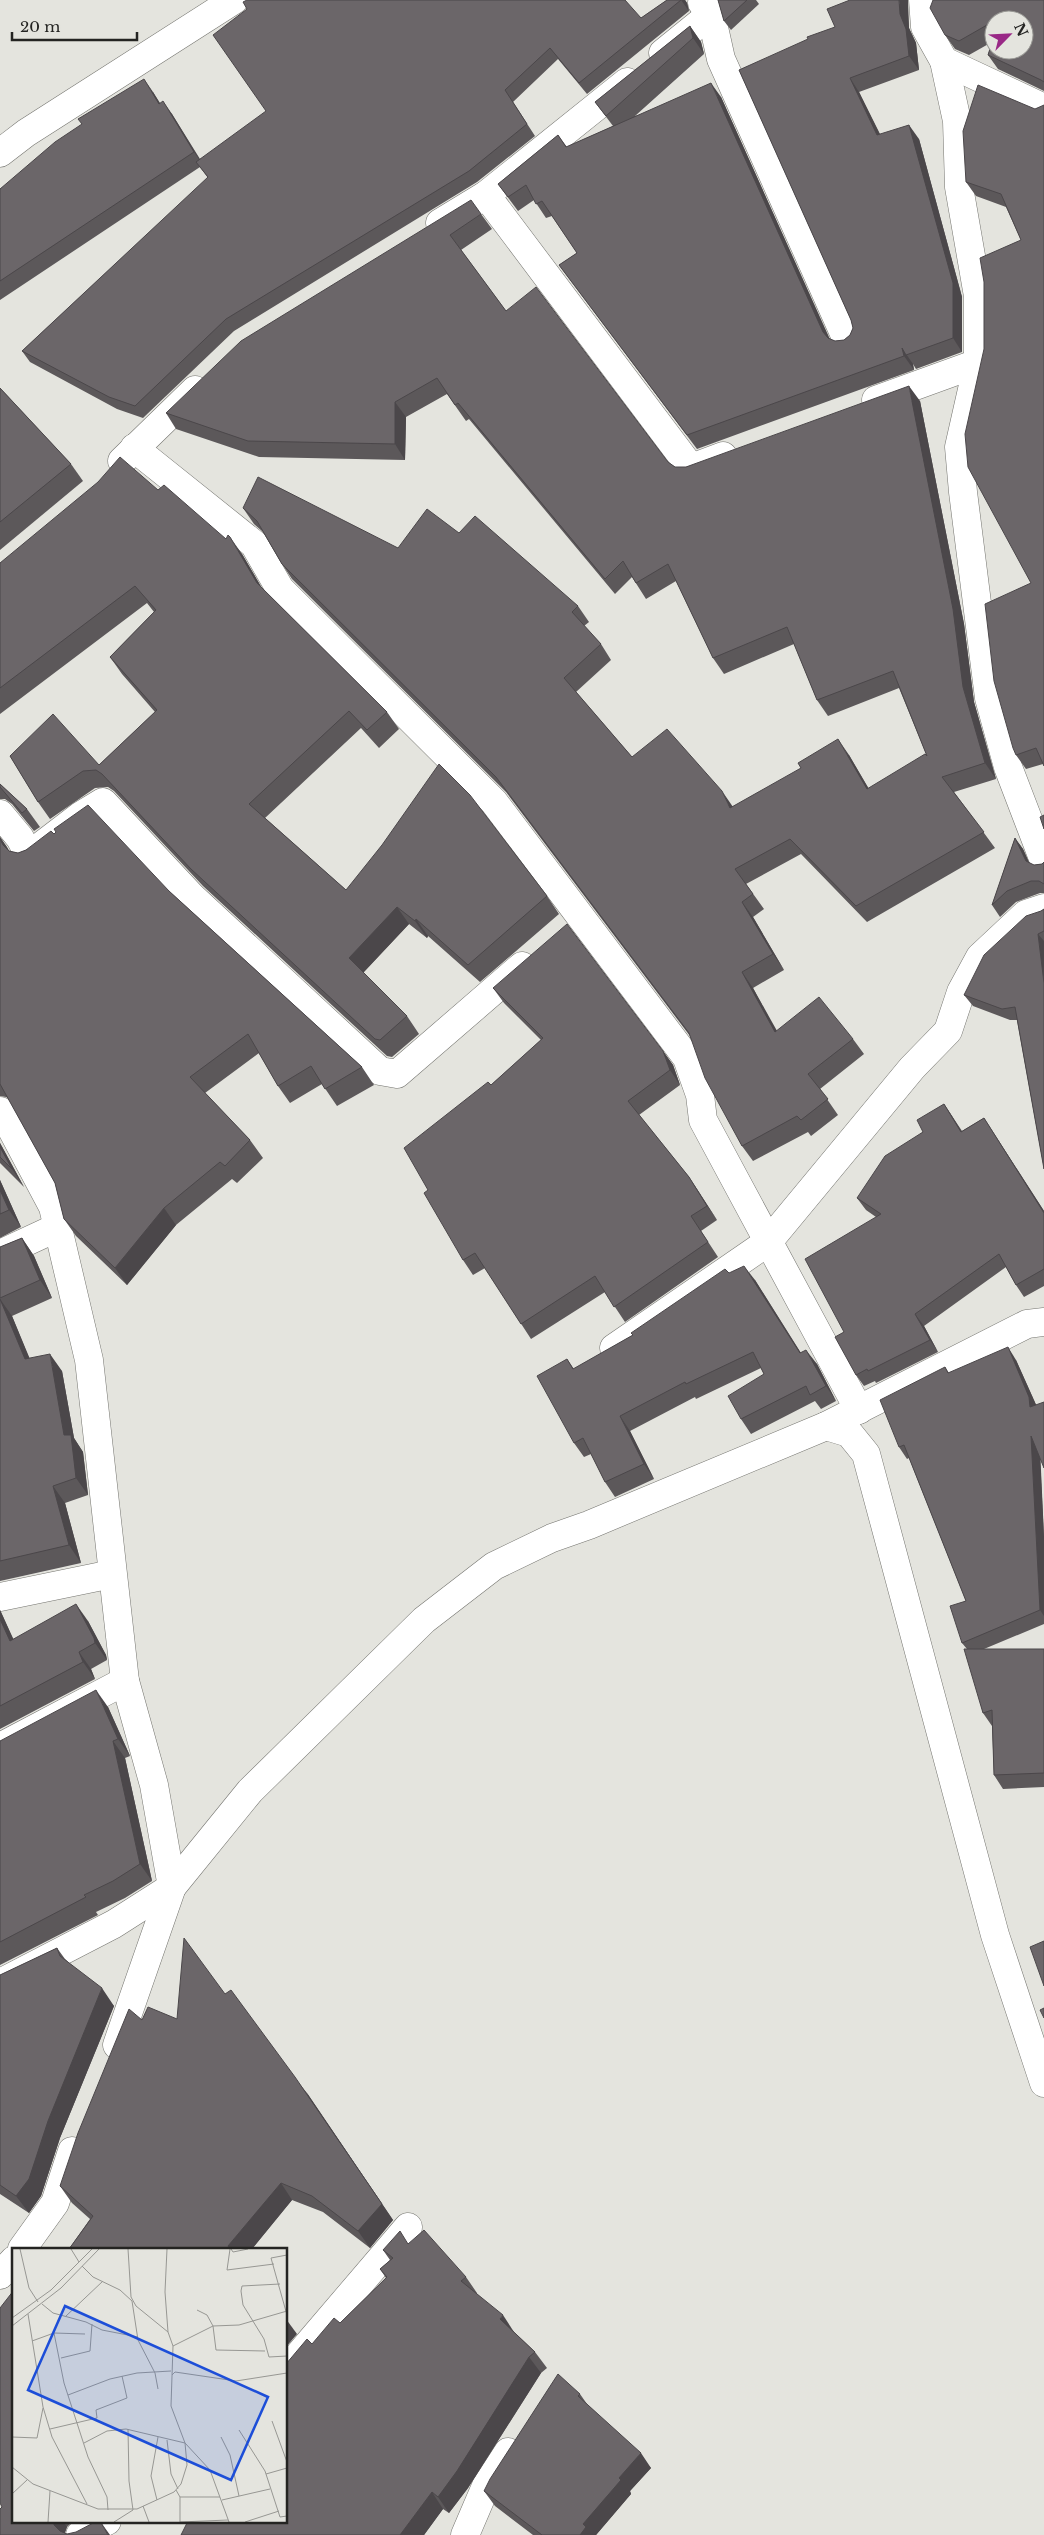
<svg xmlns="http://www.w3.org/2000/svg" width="1044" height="2535" font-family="'Libre Baskerville',serif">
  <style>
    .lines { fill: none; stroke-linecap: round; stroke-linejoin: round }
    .minor-casing { stroke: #74746f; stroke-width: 29 }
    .minor { stroke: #fff; stroke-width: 28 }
    .wall { fill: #5c585a; fill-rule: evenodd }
    .shaded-wall { fill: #4b474a }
    .building { fill: #6b6669; stroke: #4b474a }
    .inset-road { fill: none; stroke: #979793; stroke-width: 1 }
    .view { fill: #1d4ed8; fill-opacity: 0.15; stroke: #1d4ed8; stroke-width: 2.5 }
    .inset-edge { fill: none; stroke: #242422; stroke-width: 2.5 }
  </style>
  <rect width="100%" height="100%" fill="#e4e4de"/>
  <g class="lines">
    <g class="minor-casing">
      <g id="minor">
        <path d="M923,0L925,27L944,61L957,121L959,187L978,296V363L959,447L963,492L989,698L1008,767L1044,861"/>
        <path d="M702,3L711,14L721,59L847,340"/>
        <path d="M663,53L711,14"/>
        <path d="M944,61L1044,108"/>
        <path d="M0,153L26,133L234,0"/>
        <path d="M486,195L691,468L723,456"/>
        <path d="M440,223L486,195L627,82"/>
        <path d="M876,400L978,363"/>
        <path d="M134,448L254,544L280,589L494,802L687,1058L700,1095L703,1120L859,1410"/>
        <path d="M122,461L195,390"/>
        <path d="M0,814L20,838L29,855L80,816L103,802L192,897L380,1071L397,1074L522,966"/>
        <path d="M0,1111L10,1126L53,1207L89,1360L125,1681L154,1785L172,1887"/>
        <path d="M0,1254L58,1227"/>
        <path d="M614,1348L768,1242L912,1068L948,1031L961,992L980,957L1026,914L1044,908"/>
        <path d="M826,1426L849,1433L866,1454L995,1935L1044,2083"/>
        <path d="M0,1597L112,1574"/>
        <path d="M0,1747L125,1681"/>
        <path d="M0,1983L114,1924L172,1887"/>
        <path d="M117,2045L172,1887L250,1791L424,1620L494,1566L552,1538L589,1525L826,1426L1027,1324L1044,1322"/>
        <path d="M22,2249L55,2203L72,2151"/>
        <path d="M0,2275L14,2260"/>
        <path d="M286,2370L408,2227"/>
        <path d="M80,2535L107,2521"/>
        <path d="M465,2535L486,2486L508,2452"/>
      </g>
    </g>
    <use href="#minor" class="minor"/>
  </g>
  <g class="wall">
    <path d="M667,0H685L687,3L689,11L587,94L558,59L513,102L535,136L477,182L234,331L143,418L117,409L30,362L22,351L208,178L200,167L0,300V189L153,92L160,103L172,114L200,159L641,18Z"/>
    <path d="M718,0H756L759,4L731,30L724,21Z"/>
    <path d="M1044,0V91L998,69L988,55L992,42L969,55L955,49L945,35ZM994,20H1024L994,50Z"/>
    <path d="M907,1L909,28L916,43L919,70L859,92L880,134L919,139L962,297V352L916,369L913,364L914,370L697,449L559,265L577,253L552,216L546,218L534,200L518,211L498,184L558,135L567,147L613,126L595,102L690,26L701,42L704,54L635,116L721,97L829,339L835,341L844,340L850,335L853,328L851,320L739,70Z"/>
    <path d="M1043,106V764L1026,769L1016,755L1031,583L1021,240L1006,207L976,196L966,182L1035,109Z"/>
    <path d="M481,214L492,229L461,250L506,311L668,462L675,467H686L920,401L964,624L974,702L996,779L954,792L995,848L867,922L801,854L746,884L764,909L753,917L784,970L753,988L776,1031L853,1039L864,1054L820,1089L838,1115L811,1136L808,1132L753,1161L742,1146L690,1036L506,792L292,579L282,564L263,532L254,524L243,508L398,548L459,533L578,606L589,622L584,626L601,644L611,660L576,692L632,757L733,807L849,755L869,789L927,756L899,688L828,716L817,700L794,644L724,674L713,658L676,581L646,599L632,577L615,594L469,419L466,421L447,394L406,417L405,460L259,457L176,429L166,413Z"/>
    <path d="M0,388L71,464L83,481L0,550Z"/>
    <path d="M158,490L242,554L261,587L387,712L399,729L379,748L361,728L265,818L346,890L547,896L559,914L480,982L428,936L427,938L409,924L363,973L407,1016L419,1034L392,1057L387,1056L203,886L114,791L108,787L95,788L50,819L38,802L10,756L99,765L155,712L122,674L110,657L154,612L147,603L0,714V563Z"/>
    <path d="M0,784L27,809L40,827L34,831L12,804L5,799H0Z"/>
    <path d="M54,834L169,891L362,1067L374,1085L337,1106L322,1084L290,1103L278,1086L259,1053L205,1093L250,1140L263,1158L237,1183L232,1179L176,1225L127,1285L76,1236L64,1219L55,1183L8,1098L6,1097L0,1096V837L9,851L18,853L26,850Z"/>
    <path d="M1015,838L1023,849L1029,863L1034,865L1042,864L1044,862V893H1040L1016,902L1000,917L992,905Z"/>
    <path d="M1044,909V1169L1017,1020H1010L973,1006L964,995L1041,911Z"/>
    <path d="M493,988L663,1051L673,1065L680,1085L639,1115L689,1177L717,1220L701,1231L718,1257L625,1322L605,1292L531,1339L485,1268L473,1275L463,1260L428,1190L491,1085L541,1040L504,1003Z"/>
    <path d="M944,1104L962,1131L984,1118L1044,1211V1286L1024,1297L1016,1285L1006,1267L924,1326L938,1352L876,1383L875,1381L864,1386L856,1375L844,1332L876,1217L866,1210L857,1198L923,1132Z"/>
    <path d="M0,1143L24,1187L0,1163Z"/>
    <path d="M0,1180L21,1227L0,1238Z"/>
    <path d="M22,1238L34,1256L52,1298L12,1316L29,1358L62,1371L74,1438L83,1452L88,1495L65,1503L81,1563L0,1581V1247Z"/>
    <path d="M729,1273L755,1280L801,1353L817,1364L836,1401L821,1409L815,1401L751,1434L741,1419L764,1374L761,1368L696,1399L695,1397L630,1431L654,1479L615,1497L605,1482L591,1454L584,1457L574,1443L567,1359L574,1369L633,1335Z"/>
    <path d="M1016,1360L1036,1405L1040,1458L1044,1537V1624L984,1649H1044V1787L1003,1789L994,1775L992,1726L983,1713L967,1649L962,1643L966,1601L909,1458L907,1459L899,1447L945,1367L949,1373Z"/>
    <path d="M0,1610L13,1639L88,1621L106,1655L107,1660L91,1669L95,1679L0,1729Z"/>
    <path d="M108,1707L130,1756L125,1758L152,1881L125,1898L96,1912L98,1915L0,1965V1741Z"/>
    <path d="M57,1948L65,1959L114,2006L60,2138L41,2196L29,2213L0,2194V1975Z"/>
    <path d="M225,1994L307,2093L393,2220L370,2248L323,2212L292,2200L252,2249H69L90,2219L72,2203L60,2186L142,2020L177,2019Z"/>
    <path d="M409,2243L466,2277L477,2293V2294L514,2332L535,2352L547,2368L541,2373L468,2488L449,2513L443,2509L424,2535H181L312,2344L340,2323L386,2278L380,2269L390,2260L383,2250Z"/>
    <path d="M580,2394L587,2404L651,2468L630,2491L631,2494L596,2535H533L495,2506L484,2491Z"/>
    <path d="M14,2521H73L67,2527L65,2533L67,2534L110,2535H0Z"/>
  </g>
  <g class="shaded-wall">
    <path d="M681,0H685L687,3L689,11Z"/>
    <path d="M899,0H908L909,28L916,43L919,70L909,56L900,14Z"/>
    <path d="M690,26L701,42L704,54L693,38Z"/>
    <path d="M850,78L859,92L887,149L877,135Z"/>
    <path d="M144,79L153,92L168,117L159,104Z"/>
    <path d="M711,83L721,97L833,346L823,332Z"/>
    <path d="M163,101L172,114L203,165L194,152Z"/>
    <path d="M909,125L919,139L962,297V352L953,338Z"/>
    <path d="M902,348L913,364L914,370L904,356Z"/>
    <path d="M909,386L920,401L964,624L974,702L996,779L985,763L963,687Z"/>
    <path d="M395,402L406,417L405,460L395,444Z"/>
    <path d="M230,537L242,554L269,600L257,583Z"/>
    <path d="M838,739L849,755L878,805L867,789Z"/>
    <path d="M722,791L733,807L730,808Z"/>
    <path d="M0,837L7,847L16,863L3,845L0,839Z"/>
    <path d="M1015,838L1023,849L1034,873L1026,861Z"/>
    <path d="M742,902L753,917L784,970L773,954Z"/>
    <path d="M397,907L409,924L361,975L349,958Z"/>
    <path d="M416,919L428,936L427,938L415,921Z"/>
    <path d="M1038,934L1044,941V983Z"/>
    <path d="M742,972L753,988L786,1047L775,1032Z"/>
    <path d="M663,1051L673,1065L680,1085L670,1070Z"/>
    <path d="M944,1104L952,1116L969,1144L961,1132Z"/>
    <path d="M984,1118L1044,1211V1213Z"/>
    <path d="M0,1143L24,1187L12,1169L0,1147Z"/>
    <path d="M689,1177L699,1192L717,1220L707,1206Z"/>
    <path d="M0,1180L21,1227L9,1210L0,1190Z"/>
    <path d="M164,1208L176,1225L127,1285L115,1268Z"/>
    <path d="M22,1238L34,1256L52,1298L40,1280Z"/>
    <path d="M744,1266L755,1280L810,1368L800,1353Z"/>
    <path d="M0,1299L12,1316L37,1376L25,1359Z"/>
    <path d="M915,1314L924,1326L938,1352L930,1340Z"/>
    <path d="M1008,1347L1016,1360L1038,1409L1030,1407Z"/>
    <path d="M806,1350L817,1364L836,1401L826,1386Z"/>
    <path d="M50,1354L62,1371L74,1438L83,1452L88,1495L76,1478L64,1435Z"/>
    <path d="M620,1416L630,1431L654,1479L644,1464Z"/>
    <path d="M1031,1436L1040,1448L1044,1537V1616L1040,1610Z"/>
    <path d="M53,1486L65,1503L81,1563L69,1545Z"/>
    <path d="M76,1604L88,1621L106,1655L107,1660L95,1643Z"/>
    <path d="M0,1610L1,1612L22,1658L10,1641L0,1619Z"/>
    <path d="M79,1652L91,1669L95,1679L83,1662Z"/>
    <path d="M96,1690L108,1707L130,1756L118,1739Z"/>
    <path d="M113,1741L125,1758L152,1881L140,1864Z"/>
    <path d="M102,1988L114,2006L60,2138L41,2196L29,2213L16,2196L48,2121Z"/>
    <path d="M307,2093L393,2220L370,2248L358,2231Z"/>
    <path d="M281,2183L292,2200L252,2249H230L228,2246Z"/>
    <path d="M503,2315L514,2332L511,2335L500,2319Z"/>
    <path d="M286,2319L297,2334L286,2347Z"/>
    <path d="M529,2357L541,2373L468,2488L449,2513L438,2497Z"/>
    <path d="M641,2453L651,2468L630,2491L631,2494L596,2535H580L583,2524L619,2478Z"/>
    <path d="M432,2492L443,2509L424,2535H400Z"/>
    <path d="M54,2521H63L67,2527L64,2534L61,2535L54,2525Z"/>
    <path d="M100,2521L110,2535H108Z"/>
  </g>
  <g class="building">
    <path d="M247,0H625L641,18L667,0H681L579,83L550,48L505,90L527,124L469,171L226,319L135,406L109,397L22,351L208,177L196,162L266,111L213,35L247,9L243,2Z"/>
    <path d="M718,0H747L724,21Z"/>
    <path d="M850,0H899L900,14L906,29L909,56L850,78L877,135L909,125L953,283V338L906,355L902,348L904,356L687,435L559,265L577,253L542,201L536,204L526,185L508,197L498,184L558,135L566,147L711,83L823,332L828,338L835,341L844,340L850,335L853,328L851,320L739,70L808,39L807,37L835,27L827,9Z"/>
    <path d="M933,0H1044V82L1041,80L988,55L994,36V50H1024V20H999L1000,17L994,20V21L959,41L945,35L930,8Z"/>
    <path d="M690,26L693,38L606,116L595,102Z"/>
    <path d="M144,79L159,104L163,101L194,152L0,281V189L55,142L82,124L78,119Z"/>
    <path d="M978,85L1035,109L1044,105V766L1036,748L1016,755L1013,748L994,681L985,604L1031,583L968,467L965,434L984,349V282L980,258L1021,240L1001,194L966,182L963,131Z"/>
    <path d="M471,200L481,214L450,235L506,311L536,287L668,462L675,467H686L909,386L953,609L963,687L985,763L942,777L984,832L856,906L790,839L735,869L753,894L742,902L773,954L742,972L775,1032L819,997L853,1039L808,1074L828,1099L801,1120L797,1116L742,1146L705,1078L689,1033L496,777L282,564L257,521L243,508L258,477L398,548L427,509L459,533L475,516L578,606L572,612L601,644L564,678L632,757L667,729L722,791L730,808L801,768L798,763L838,739L867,789L925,754L927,756L893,671L817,700L787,627L713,658L668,564L636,583L623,561L605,579L458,403L455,405L437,378L395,402V444L248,441L166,413L241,341Z"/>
    <path d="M0,388L71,464L0,522Z"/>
    <path d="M120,457L158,490L164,485L226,539L228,535L230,537L257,583L387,712L367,730L349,711L249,804L346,890L382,845L439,764L470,795L547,896L468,965L416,919L415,921L397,907L349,958L407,1016L380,1040L375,1039L191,869L102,774L96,770L83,771L38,802L10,756L53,714L99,765L157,710L110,657L156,610L135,586L0,688V563L98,482Z"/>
    <path d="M0,784L27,809L22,813L0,787Z"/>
    <path d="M88,805L169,891L362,1067L325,1089L311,1066L278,1086L248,1034L190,1077L250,1140L225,1166L220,1162L164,1208L115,1268L64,1219L55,1183L0,1084V839L3,845L9,851L18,853L26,850L51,831L54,834L56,832L54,829Z"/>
    <path d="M1044,815V829L1040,817Z"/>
    <path d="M1015,838L1026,861L1034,865L1042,864L1044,862V884L1039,881H1031L1007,891L992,905Z"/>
    <path d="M1044,909V931L1038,934L1044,983V1169L1015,1007L1002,1009L964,995L984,955L1026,916L1041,911Z"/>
    <path d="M567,924L663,1051L670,1070L628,1101L689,1177L707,1206L691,1216L708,1242L614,1307L595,1276L521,1324L475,1253L463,1260L424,1193L428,1190L404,1148L488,1082L491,1085L543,1038L493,988Z"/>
    <path d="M944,1104L961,1132L984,1118L1044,1213V1269L1016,1285L999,1254L915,1314L930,1340L868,1371L867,1369L856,1375L835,1337L844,1332L805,1259L881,1214L857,1198L885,1156L923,1132L917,1120Z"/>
    <path d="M0,1147L12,1169L0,1157Z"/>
    <path d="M0,1190L9,1210L0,1214Z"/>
    <path d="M22,1238L40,1280L0,1298V1247Z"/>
    <path d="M744,1266L800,1353L806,1350L826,1386L810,1395L806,1386L741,1419L728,1396L764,1374L753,1352L686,1384L685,1382L620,1416L644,1464L605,1482L583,1438L574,1443L537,1376L567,1359L573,1369L633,1335L631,1333L725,1269L729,1273Z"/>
    <path d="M0,1299L25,1359L50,1354L64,1435H71L76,1478L53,1486L69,1545L0,1561Z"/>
    <path d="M1008,1347L1029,1397L1030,1407L1044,1402V1468L1031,1436L1040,1610L962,1643L950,1606L966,1601L904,1445L899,1447L880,1400L945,1367L948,1373Z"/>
    <path d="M76,1604L94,1638L95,1643L79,1652L83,1662L0,1706V1619L10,1641Z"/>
    <path d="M964,1649H1044V1773L994,1775L992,1710L983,1713Z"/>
    <path d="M96,1690L118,1739L113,1741L140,1864L113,1881L84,1895L86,1897L0,1942V1741Z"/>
    <path d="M184,1938L225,1994L231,1990L295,2077L382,2204L358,2231L312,2196L281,2183L228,2246L230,2249H69L93,2216L60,2186L78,2133L129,2009L142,2020L148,2007L177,2019Z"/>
    <path d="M1044,1941V1986L1030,1947Z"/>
    <path d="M57,1948L60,1956L102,1988L48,2121L29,2179L16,2196L0,2185V1975Z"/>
    <path d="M1044,2008V2018L1040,2010Z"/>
    <path d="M424,2230L466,2277L461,2281L503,2315L500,2319L535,2352L529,2357L457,2471L438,2497L432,2492L400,2535H181L188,2521H286V2364L307,2339L312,2344L334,2318L340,2323L387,2277L380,2269L393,2258L383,2250L400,2231L408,2244Z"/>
    <path d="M14,2290V2521H54V2525L60,2531L67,2534L76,2532L97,2521H100L108,2535H0V2509L2,2507L0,2503V2308Z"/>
    <path d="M558,2374L580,2394L578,2396L641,2453L619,2478L621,2480L583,2524L586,2527L580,2535H542L484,2491L490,2479Z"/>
  </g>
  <g transform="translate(12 2248)">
    <rect width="275" height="275" fill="#e4e4de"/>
    <path class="inset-road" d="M8,1L17,40L26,54M59,1L67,14M116,1L119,49L124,58L156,84M218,1L215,22L262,16M219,1L221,4L236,1M275,7L259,10L275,67M70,18L81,29L108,42L120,53L126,92L143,125L146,141M268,36L230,38L229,43L231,57L252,91L257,109L275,108M30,56L41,65L74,74L90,82L126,89M185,62L195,67L201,78L204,102L253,103M16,66L31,159L40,189L75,256M54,68L91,33M0,70L39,42L80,1M0,78L49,40L87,1M42,85L52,135L76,209L95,249L96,262M20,93L42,85L73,86M161,98L201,78L227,77L275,63M49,110L78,103L80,76M160,127L163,124L224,133L275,125M56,147L98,131L125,125L159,123M260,173L275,214M38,181L85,170L84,162L115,150L110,128M116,181L117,233L121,262M227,182L253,223L268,269L275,268M0,189L25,190L31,160M209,189L218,207L227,248M155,192L159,226L166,241M72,195L95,183L114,181L173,195L198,222L217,274M0,219L21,236L86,261H125L162,244L169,236L175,217L173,195L159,158L161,98L156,84L153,44L155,1M254,226L275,220M164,242L168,249V274L216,272M0,246L15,232M168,249H208M145,252L139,228L146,189M210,252L258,241M131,258L137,274M36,274L38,243M102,274L121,262M233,274L267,263"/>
    <path class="view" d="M53,58L256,149L219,232L16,142Z"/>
    <rect width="275" height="275" class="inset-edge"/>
  </g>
  <g transform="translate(1009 35) rotate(66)"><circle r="24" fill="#e4e4de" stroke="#979793"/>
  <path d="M0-4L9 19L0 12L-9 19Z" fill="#992886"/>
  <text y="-8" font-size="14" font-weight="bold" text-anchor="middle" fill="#242422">N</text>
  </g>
  <path d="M12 32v8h125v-8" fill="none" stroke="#242422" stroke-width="2.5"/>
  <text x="20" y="32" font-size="15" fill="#242422" stroke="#e4e4de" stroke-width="4" paint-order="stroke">20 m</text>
</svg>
